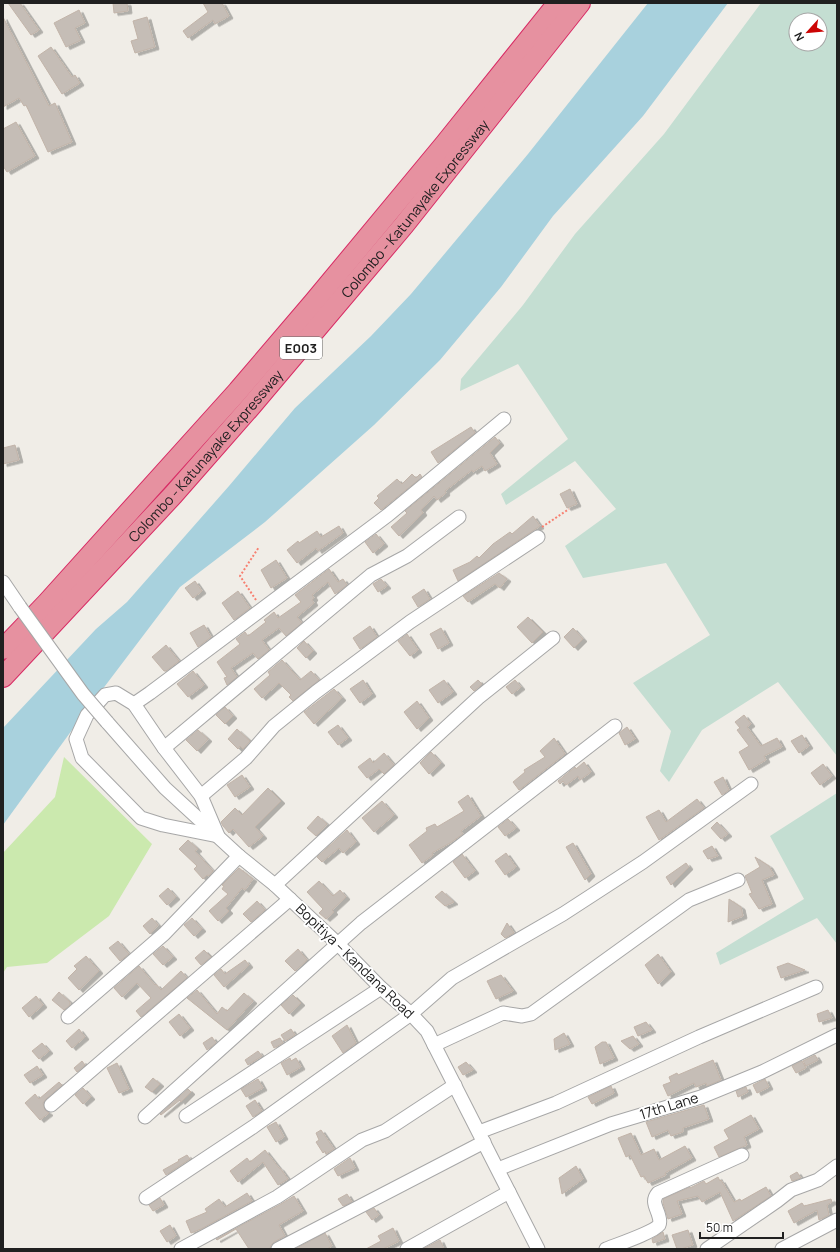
<svg xmlns="http://www.w3.org/2000/svg" width="840" height="1252" font-family="Manrope,sans-serif">
  <style>
    .grass { fill: #cbe9ae }
    .wetland { fill: #c4ded2; fill-rule: evenodd }
    .water { fill: #a8d1dd }
    .building { fill: #c5bdb6; stroke: #c2b4a9; filter: url(#shadow) }
    .lines { fill: none; stroke-linecap: round; stroke-linejoin: round }
    .minor-casing { stroke: #a7a7a7; stroke-width: 15 }
    .highway-casing { stroke: #d82a64; stroke-width: 22 }
    .path { stroke: #f78071; stroke-width: 2; stroke-dasharray: 2 2; stroke-linecap: butt }
    .minor { stroke: #fff; stroke-width: 13 }
    .highway { stroke: #e691a0; stroke-width: 20 }
    .minor-bridge-casing { stroke: #a7a7a7; stroke-width: 15; stroke-linecap: butt }
    .minor-bridge { stroke: #fff; stroke-width: 13 }
    .labels { text-anchor: middle; stroke-width: 4; stroke-linejoin: round; paint-order: stroke }
    .shield { fill: #fff; stroke: #636363; stroke-width: 1 }
    .shield-label { font-size: 13px; font-weight: bold; fill: #202020 }
    .street-label { font-size: 14px; fill: #202020; stroke: #fff }
  </style>
  <defs>
    <filter id="shadow"><feDropShadow dx="4" dy="2.5" stdDeviation="0" flood-color="#0004"/></filter>
  </defs>
  <rect width="100%" height="100%" fill="#f0ede7"/>
  <path class="grass" d="M64,757L152,844L109,916L47,963L7,967L3,973V853L55,797Z"/>
  <g class="wetland">
    <path d="M761,3H837V756L778,682L702,730L669,782L660,771L671,731L633,683L710,635L666,563L583,578L565,546L616,509L575,461L506,505L501,494L568,439L518,364L460,391L461,379L523,305L575,234L664,134ZM796,20H820V44H796Z"/>
    <path d="M837,793V944L817,918L720,965L716,953L804,899L770,836Z"/>
  </g>
  <path class="water" d="M648,3H728L643,116L553,216L501,287L440,360L374,425L265,522L180,587L80,719L3,825V728L96,629L127,602L229,486L295,408L371,336L411,294L528,154Z"/>
  <g class="building">
    <path d="M8,3H20L39,30L31,35Z"/>
    <path d="M113,3H127L128,11L114,13Z"/>
    <path d="M203,3H222L229,16L215,24L213,20L188,38L183,31L208,12Z"/>
    <path d="M79,10L85,23L75,28L81,40L66,47L54,23Z"/>
    <path d="M3,17L49,106L55,103L72,142L48,152L26,105L24,106L19,98L3,107Z"/>
    <path d="M147,17L155,47L135,53L131,41L138,39L133,21Z"/>
    <path d="M51,47L72,77L75,75L80,83L62,94L38,56Z"/>
    <path d="M16,122L35,156L7,172L3,166V129Z"/>
    <path d="M471,427L475,433L438,463L431,452Z"/>
    <path d="M495,437L500,443L490,453L497,464L485,471L482,466L473,472L472,470L445,491L446,493L437,500L434,496L421,510L423,513L399,536L391,527L407,513L405,511Z"/>
    <path d="M15,445L19,460L3,464V448Z"/>
    <path d="M412,474L416,478L420,474L422,477L381,510L374,503L379,498L377,496L397,479L402,484Z"/>
    <path d="M570,489L577,504L567,508L560,494Z"/>
    <path d="M533,516L540,526L458,581L453,570L470,562L477,556L479,558L493,544L510,532L512,534Z"/>
    <path d="M339,526L343,533L318,551L316,548L297,563L287,550L298,541L299,543L317,531L321,537Z"/>
    <path d="M376,534L384,544L373,553L365,542Z"/>
    <path d="M276,560L287,578L271,588L261,570Z"/>
    <path d="M329,569L338,582L343,579L347,585L335,594L328,582L312,595L314,598L312,600L314,603L297,617L302,623L286,636L279,628L262,640L269,650L258,659L253,653L231,668L237,677L227,685L224,678L227,677L217,662L240,644L236,639L245,632L248,636L266,622L264,620L274,612L278,618L301,602L295,595Z"/>
    <path d="M499,573L507,579L500,588L495,584L468,602L463,596Z"/>
    <path d="M381,579L387,586L378,592L373,584Z"/>
    <path d="M195,581L202,591L193,598L185,588Z"/>
    <path d="M424,589L430,599L418,607L412,597Z"/>
    <path d="M238,591L250,608L234,620L222,603Z"/>
    <path d="M528,617L543,632L532,643L517,627Z"/>
    <path d="M204,625L211,637L198,647L190,633Z"/>
    <path d="M370,626L377,637L360,649L353,638Z"/>
    <path d="M441,628L449,643L438,649L430,634Z"/>
    <path d="M573,628L583,639L574,648L564,637Z"/>
    <path d="M407,634L418,650L410,656L398,641Z"/>
    <path d="M304,641L313,651L306,658L297,648Z"/>
    <path d="M166,645L179,661L166,671H164L152,657Z"/>
    <path d="M282,660L300,680L311,671L319,680L293,701L289,697L291,695L279,683L262,698L254,689L270,675L268,672Z"/>
    <path d="M193,671L204,685L188,697L177,684Z"/>
    <path d="M363,680L372,694L360,703L350,689Z"/>
    <path d="M444,680L453,692L438,703L429,690Z"/>
    <path d="M478,680L482,684L474,691L470,687Z"/>
    <path d="M515,680L521,687L512,694L506,687Z"/>
    <path d="M334,689L342,698L314,724L304,712Z"/>
    <path d="M417,701L429,718L417,729L404,712Z"/>
    <path d="M225,707L233,716L225,724L216,715Z"/>
    <path d="M744,715L751,724L747,727L761,746L777,738L782,747L764,756L766,760L749,770L739,752L749,746L737,730L740,728L735,722Z"/>
    <path d="M338,725L348,738L338,745L328,732Z"/>
    <path d="M627,727L635,739L625,745L619,733Z"/>
    <path d="M237,729L250,741L243,749L240,746L238,749L228,739Z"/>
    <path d="M198,730L208,739L197,751L186,740Z"/>
    <path d="M802,735L809,746L799,753L791,741Z"/>
    <path d="M554,738L565,754L519,790L513,782L525,772L524,770L545,757L540,751Z"/>
    <path d="M431,752L441,763L429,774L420,763Z"/>
    <path d="M384,753L394,765L384,774L379,769L367,778L358,767L370,758L373,763Z"/>
    <path d="M584,762L591,772L580,780L578,776L566,785L563,781L560,784L558,781L575,767L576,769Z"/>
    <path d="M823,764L832,776L820,785L811,773Z"/>
    <path d="M242,775L250,787L235,797L227,785Z"/>
    <path d="M723,777L729,790L722,795L714,782Z"/>
    <path d="M268,788L281,801L255,827L263,836L249,847L233,829L229,833L223,826L221,822L235,808L242,815Z"/>
    <path d="M468,795L481,816L461,831L463,834L450,843L432,853L433,855L422,863L409,845L427,831L426,828L435,824L437,827L464,811L458,802Z"/>
    <path d="M697,799L704,808L659,840L646,817L659,810L666,822Z"/>
    <path d="M382,801L394,815L374,832L362,818Z"/>
    <path d="M318,816L327,824L316,836L307,828Z"/>
    <path d="M508,819L516,828L505,836L498,827Z"/>
    <path d="M717,822L728,834L721,839L711,828Z"/>
    <path d="M347,830L356,842L343,853L339,848L322,862L317,857Z"/>
    <path d="M188,840L198,849L195,851L213,871L209,876L207,875L203,879L194,869L197,866L179,849Z"/>
    <path d="M573,843L591,874L585,880L566,847Z"/>
    <path d="M712,846L718,856L708,859L703,851Z"/>
    <path d="M506,853L516,867L505,875L495,861Z"/>
    <path d="M462,854L475,871L465,878L453,862Z"/>
    <path d="M755,857L769,866L774,875L762,880L772,904L759,909L749,894L752,893L745,876L760,867Z"/>
    <path d="M686,863L689,867L671,885L666,877Z"/>
    <path d="M239,868L253,879L245,890L242,888L226,908L229,911L218,921L209,911L228,894L222,889L224,886L222,885Z"/>
    <path d="M319,881L333,896L340,890L346,897L332,910L334,912L326,919L319,913L323,909L307,892Z"/>
    <path d="M168,888L176,897L167,905L159,896Z"/>
    <path d="M442,891L454,902L445,906L435,897Z"/>
    <path d="M729,899L741,907L743,916L728,922Z"/>
    <path d="M257,901L265,910L251,922L243,914Z"/>
    <path d="M152,918L158,925L150,934L143,926Z"/>
    <path d="M192,918L202,929L194,936L184,925Z"/>
    <path d="M507,923L514,933L505,938L501,934Z"/>
    <path d="M118,941L129,954L120,961L109,948Z"/>
    <path d="M163,946L173,957L163,965L153,954Z"/>
    <path d="M298,949L307,960L295,971L285,961Z"/>
    <path d="M204,950L211,957L201,965L195,958Z"/>
    <path d="M658,954L671,972L658,984L645,965Z"/>
    <path d="M86,956L99,971L79,990L68,978L77,969L74,966Z"/>
    <path d="M245,960L249,965L224,987L214,975L221,969L225,974Z"/>
    <path d="M788,963L805,970L781,978L777,967Z"/>
    <path d="M139,966L155,985L156,984L161,990L181,971L187,978L141,1017L136,1011L151,998L137,983L122,997L114,988Z"/>
    <path d="M501,975L513,991L496,999L487,981Z"/>
    <path d="M197,990L217,1014L222,1007L227,1011L244,993L253,1001L227,1030L187,998Z"/>
    <path d="M59,992L70,1002V1005L64,1010L52,1000Z"/>
    <path d="M293,995L301,1003L289,1014L281,1005Z"/>
    <path d="M36,996L43,1005L29,1017L22,1008Z"/>
    <path d="M828,1010L832,1018L819,1022L817,1014Z"/>
    <path d="M179,1014L190,1028L180,1036L169,1022Z"/>
    <path d="M646,1022L652,1030L638,1036L634,1027Z"/>
    <path d="M347,1025L356,1043L343,1053L332,1036Z"/>
    <path d="M79,1029L85,1037L72,1048L66,1041Z"/>
    <path d="M291,1029L295,1035L285,1041L281,1035Z"/>
    <path d="M564,1033L570,1044L555,1050L554,1039Z"/>
    <path d="M633,1036L639,1044L630,1049L621,1041Z"/>
    <path d="M212,1037L216,1043L207,1050L203,1043Z"/>
    <path d="M280,1038L283,1043L274,1048L271,1042Z"/>
    <path d="M602,1042H606L614,1058L600,1064L595,1047Z"/>
    <path d="M42,1043L49,1051L39,1059L32,1051Z"/>
    <path d="M258,1051L262,1056L248,1065L245,1060Z"/>
    <path d="M815,1055L818,1060L806,1066L803,1061Z"/>
    <path d="M290,1058L291,1061L296,1058L301,1067L287,1075L281,1063Z"/>
    <path d="M713,1060L721,1080L707,1086L706,1083L696,1087L694,1083L668,1096L663,1085L671,1082L669,1077L677,1073L678,1075Z"/>
    <path d="M82,1061L85,1065L77,1072L74,1068Z"/>
    <path d="M802,1061L806,1068L796,1073L792,1066Z"/>
    <path d="M466,1062L473,1070L463,1075L458,1067Z"/>
    <path d="M117,1063L129,1089L119,1093L107,1068Z"/>
    <path d="M37,1066L43,1075L30,1083L24,1075Z"/>
    <path d="M153,1078L160,1084L152,1092L145,1087Z"/>
    <path d="M258,1079L263,1088L246,1097L241,1089Z"/>
    <path d="M765,1079L769,1087L757,1093L753,1085Z"/>
    <path d="M59,1082L62,1085L46,1099L43,1103L45,1110L49,1113L40,1120L25,1103L35,1094L39,1099Z"/>
    <path d="M611,1086L614,1093L592,1104L588,1097Z"/>
    <path d="M746,1087L748,1092L738,1097L736,1091Z"/>
    <path d="M83,1088L91,1097L83,1104L75,1095Z"/>
    <path d="M188,1089L191,1092L181,1102L180,1100L161,1115L160,1114Z"/>
    <path d="M255,1100L262,1111L253,1117L246,1106Z"/>
    <path d="M704,1105L709,1119L683,1128V1132L671,1136L668,1130L652,1137L646,1122Z"/>
    <path d="M751,1115L759,1129L744,1137L747,1145L719,1157L714,1147L729,1139L724,1130Z"/>
    <path d="M276,1122L284,1137L276,1142L267,1127Z"/>
    <path d="M321,1130L334,1149L326,1154L325,1151L323,1153L316,1142L319,1140L316,1133Z"/>
    <path d="M631,1133L641,1155L654,1149L659,1160L685,1146L692,1158L665,1173L666,1175L648,1183L644,1176L641,1177L630,1155L626,1157L618,1138Z"/>
    <path d="M265,1150L279,1168H280L288,1179L278,1185L263,1162L238,1182L230,1171L247,1158L250,1162Z"/>
    <path d="M187,1155L190,1159L166,1175L163,1170L179,1161L178,1160Z"/>
    <path d="M350,1158L355,1168L338,1176L334,1169Z"/>
    <path d="M576,1166L583,1179L562,1194L559,1178Z"/>
    <path d="M797,1172L801,1178L792,1181L790,1176Z"/>
    <path d="M718,1177L720,1181L721,1180L734,1202L740,1199L741,1201L766,1187L771,1196L733,1221L720,1192L702,1202L698,1196L677,1201L682,1214L668,1219L663,1203V1199L690,1187V1188L704,1181L706,1184Z"/>
    <path d="M247,1193L252,1201L201,1229L191,1233L186,1221L207,1212L205,1209L219,1199L225,1207Z"/>
    <path d="M347,1194L352,1202L343,1206L338,1199Z"/>
    <path d="M294,1196L303,1211L279,1225L285,1236L274,1242L271,1245L270,1249H249L236,1229L217,1240L216,1239L281,1204Z"/>
    <path d="M160,1198L164,1205L153,1211L149,1205Z"/>
    <path d="M831,1199L832,1202L827,1205L829,1215L819,1220L817,1210L794,1223L788,1211L802,1203L804,1206Z"/>
    <path d="M374,1208L379,1215L372,1220L366,1212Z"/>
    <path d="M170,1225L176,1236L167,1242L160,1231Z"/>
    <path d="M393,1228L399,1241L383,1249H366L381,1241L378,1236Z"/>
    <path d="M688,1230L693,1245L681,1249H677L672,1235Z"/>
    <path d="M663,1232L665,1239L653,1243L652,1239Z"/>
    <path d="M325,1233L332,1246L327,1249H295Z"/>
    <path d="M440,1240L444,1249H423Z"/>
  </g>
  <g class="lines">
    <g class="minor-casing">
      <g id="minor">
        <path d="M3,582L20,607"/>
        <path d="M116,693L134,704L164,748L201,796L218,836L163,825L141,818L82,758L76,739L87,715L105,695Z"/>
        <path d="M134,704L150,693L388,515L504,419"/>
        <path d="M107,722L165,788L239,856L275,885L338,944L381,988L411,1014L427,1031L538,1249"/>
        <path d="M164,748L371,575L407,556L459,517"/>
        <path d="M201,796L246,758L274,726L316,692L410,622L538,537"/>
        <path d="M275,885L478,698L553,638"/>
        <path d="M68,1017L164,934L239,856"/>
        <path d="M434,1045L503,1013L522,1016L531,1014L689,900L738,880"/>
        <path d="M51,1105L290,899"/>
        <path d="M186,1116L381,988"/>
        <path d="M145,1117L361,923L615,726"/>
        <path d="M479,1132L556,1103L699,1037L816,987"/>
        <path d="M498,1169L611,1124L701,1097L762,1072L837,1035"/>
        <path d="M146,1198L253,1127L411,1014L452,978L563,914L643,862L751,784"/>
        <path d="M181,1249L277,1197L362,1140L385,1131L455,1085"/>
        <path d="M278,1249L484,1142"/>
        <path d="M407,1249L509,1192"/>
        <path d="M606,1249C616,1245 654,1232 659,1225C661,1221 659,1217 658,1213C655,1205 652,1200 658,1193L742,1155"/>
        <path d="M707,1249L777,1201L791,1190L818,1180L837,1166"/>
        <path d="M782,1249L837,1220"/>
      </g>
    </g>
    <g class="highway-casing">
      <g id="highway">
        <path d="M3,649L47,603L238,391L314,302L445,144L558,3"/>
        <path id="s1" d="M3,677L173,495L252,405L404,225L580,3"/>
      </g>
    </g>
    <g class="path">
      <path d="M542,527L569,509"/>
      <path d="M256,600L240,576L259,547"/>
    </g>
    <use href="#minor" class="minor"/>
    <use href="#highway" class="highway"/>
    <g class="minor-bridge-casing">
      <path id="minor-bridge" d="M20,607L83,694L107,722"/>
    </g>
    <use href="#minor-bridge" class="minor-bridge"/>
  </g>
  <g class="labels">
    <rect class="shield" x="280" y="337" width="42" height="22" rx="3"/>
    <g class="shield-label">
      <text x="301" y="353">E003</text>
    </g>
    <g class="street-label">
      <text dy="5" stroke="none"><textPath href="#s1" startOffset="624">Colombo - Katunayake Expressway</textPath></text>
      <text dy="5" stroke="none"><textPath href="#s1" startOffset="300">Colombo - Katunayake Expressway</textPath></text>
      <text transform="translate(355 961) rotate(44)" y="5">Bopitiya – Kandana Road</text>
      <text transform="translate(669 1106) rotate(-17)" y="5">17th Lane</text>
    </g>
  </g>
  <rect width="840" height="1252" fill="none" stroke="#202020" stroke-width="8"/>
  <g transform="translate(808 32) rotate(243)"><circle r="19" fill="#ffffff" stroke="#a6a6a6"/>
  <path d="M0-3L7 15L0 10L-7 15Z" fill="#cc0504"/>
  <text y="-6" font-size="11" font-weight="bold" text-anchor="middle" fill="#202020">N</text>
  </g>
  <path d="M700 1232v6h83v-6" fill="none" stroke="#202020" stroke-width="2"/>
  <text x="706" y="1232" font-size="12" fill="#202020" stroke="#ffffff" stroke-width="3" paint-order="stroke">50 m</text>
</svg>
